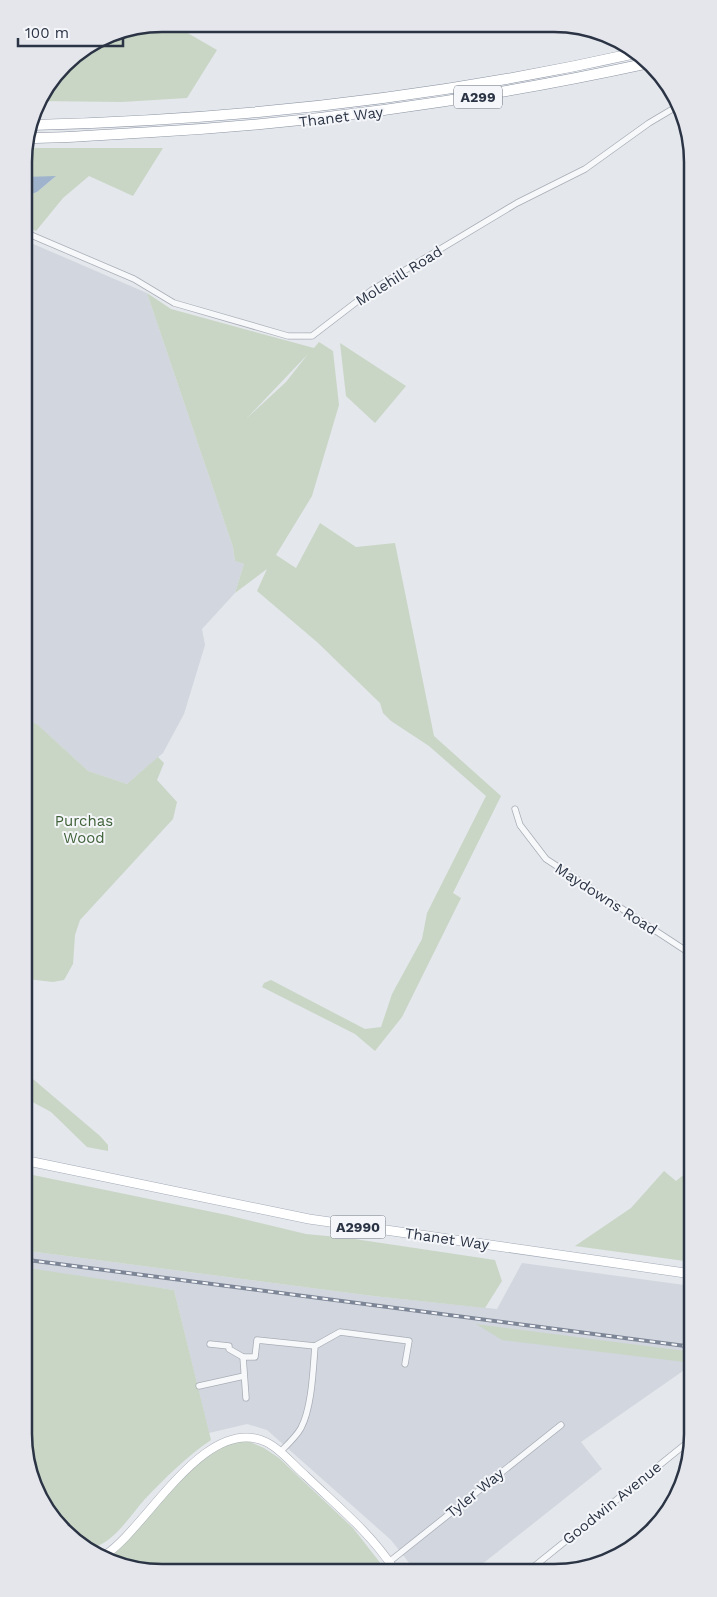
<svg xmlns="http://www.w3.org/2000/svg" width="717" height="1597" font-family="'Work Sans',sans-serif">
  <style>
    .built { fill: #d2d6de }
    .green { fill: #c9d6c5; fill-rule: evenodd }
    .water { fill: #9fb4cc }
    .lines { fill: none; stroke-linecap: round; stroke-linejoin: round }
    .street-casing { stroke: #a9aeb7; stroke-width: 7 }
    .secondary-casing { stroke: #a9aeb7; stroke-width: 9 }
    .primary-casing { stroke: #a3abb8; stroke-width: 10 }
    .highway-casing { stroke: #8b94a3; stroke-width: 11 }
    .street { stroke: #f7f8fa; stroke-width: 5.5 }
    .secondary { stroke: #fff; stroke-width: 8 }
    .primary { stroke: #fff; stroke-width: 9 }
    .highway { stroke: #fff; stroke-width: 10 }
    .rail-casing { stroke: #7d8696; stroke-width: 4 }
    .rail { stroke: #f4f6f9; stroke-width: 2; stroke-dasharray: 5.5; stroke-linecap: butt }
    .labels { text-anchor: middle; stroke-width: 4; stroke-linejoin: round; paint-order: stroke }
    .shield { fill: #f4f6f9; stroke: #676e7b; stroke-width: 1 }
    .shield-label { font-size: 14px; font-weight: bold; fill: #2b3445 }
    .street-label { font-size: 15px; fill: #2b3445; stroke: #f4f6f9 }
    .park-label { font-size: 15px; fill: #3f6138; stroke: #f4f6f9 }
    .rim { fill: none; stroke: #2b3445; stroke-width: 2.5 }
  </style>
  <rect width="100%" height="100%" fill="#e4e7ec"/>
  <g class="built">
    <path d="M24,240L147,293L233,547L235,561L244,564L235,593L202,629L205,645L184,714L163,753L127,784L88,771L38,725L26,722Z"/>
    <path d="M28,1251L373,1296L497,1309L522,1263L692,1286L693,1364L581,1442L602,1469L476,1569H414L391,1540L267,1430L247,1424L209,1433L174,1290L28,1269Z"/>
  </g>
  <g class="green">
    <path d="M163,24H172L217,50L187,98L122,102L38,101L71,58L110,34Z"/>
    <path d="M25,148H163L133,196L89,176L63,198L36,231L24,226V197L37,192L55,177H24Z"/>
    <path d="M147,293L171,309L314,348L319,342L333,351L339,405L312,496L276,555L296,568L320,523L356,547L395,543L434,736L501,796L453,893L461,898L402,1017L375,1051L355,1034L262,987L264,983L271,980L365,1029L381,1027L392,994L422,939L427,913L486,796L429,746L391,721L383,713L380,703L317,642L257,591L267,569L235,593L244,564L235,561L233,547ZM308,354L286,382L247,418Z"/>
    <path d="M340,343L406,386L375,423L346,396Z"/>
    <path d="M27,720L38,725L88,771L127,784L158,757L164,763L157,780L177,802L173,819L80,920L75,935L73,964L64,980L53,982L27,979Z"/>
    <path d="M27,1074L100,1136L108,1145V1151L87,1147L51,1112L27,1099Z"/>
    <path d="M692,1168V1262L575,1246L631,1208L664,1171L676,1181Z"/>
    <path d="M28,1174L227,1215L306,1234L348,1238L495,1260L502,1281L485,1308L373,1296L28,1251Z"/>
    <path d="M28,1268L174,1290L211,1440C187,1456 165,1478 145,1499C129,1517 116,1540 93,1548L71,1539L29,1470Z"/>
    <path d="M476,1324L693,1352V1363L502,1340Z"/>
    <path d="M234,1442H250L264,1448L279,1458L353,1528L385,1569L136,1571L109,1557C125,1546 136,1530 149,1515C172,1487 201,1455 234,1442Z"/>
  </g>
  <path class="water" d="M56,176L37,192L24,197V177Z"/>
  <g class="lines">
    <g class="street-casing">
      <g id="street">
        <path d="M24,232L134,279L174,303L288,336H312L372,290L517,203L585,169L649,123L676,107"/>
        <path d="M515,809L520,825L546,859L691,954"/>
        <path d="M210,1344L229,1346V1349L243,1357"/>
        <path d="M199,1386L244,1376"/>
        <path d="M246,1398L243,1357H255L257,1340L315,1346L340,1332L409,1341L405,1364"/>
        <path d="M280,1452C287,1445 296,1437 301,1428C312,1407 313,1370 315,1346"/>
        <path d="M389,1562L561,1425"/>
        <path d="M531,1569L693,1438"/>
      </g>
    </g>
    <g class="secondary-casing">
      <path id="secondary" d="M105,1555C146,1529 205,1413 266,1442C281,1449 293,1465 306,1476C337,1506 370,1532 394,1569"/>
    </g>
    <g class="primary-casing">
      <path id="primary" d="M28,1161L309,1219L692,1274"/>
    </g>
    <g class="highway-casing">
      <g id="highway">
        <path d="M32,125C235,120 437,98 636,53"/>
        <path d="M28,138C70,138 111,134 153,132C322,123 483,99 649,63"/>
      </g>
    </g>
    <use href="#street" class="street"/>
    <use href="#secondary" class="secondary"/>
    <use href="#primary" class="primary"/>
    <use href="#highway" class="highway"/>
    <g class="rail-casing">
      <path id="rail" d="M28,1260L693,1347"/>
    </g>
    <use href="#rail" class="rail"/>
  </g>
  <g class="labels">
    <g class="shield">
      <rect x="454" y="85.5" width="48" height="23" rx="4"/>
      <rect x="330.5" y="1215.5" width="55" height="23" rx="4"/>
    </g>
    <g class="shield-label">
      <text x="478" y="102">A299</text>
      <text x="358" y="1232">A2990</text>
    </g>
    <g class="street-label">
      <text transform="translate(341 117) rotate(-7)" y="5">Thanet Way</text>
      <text transform="translate(399 276) rotate(-32)" y="5">Molehill Road</text>
      <text transform="translate(606 899) rotate(33)" y="5">Maydowns Road</text>
      <text transform="translate(447 1239) rotate(8)" y="5">Thanet Way</text>
      <text transform="translate(475 1493) rotate(-39)" y="5">Tyler Way</text>
      <text transform="translate(612 1503) rotate(-39)" y="5">Goodwin Avenue</text>
    </g>
    <g class="park-label">
      <text x="84" y="826">Purchas<tspan x="84" dy="17">Wood</tspan></text>
    </g>
  </g>
  <path d="M0 0H717V1597H0ZM162 32H554A130 130 0 0 1 684 162V1434A130 130 0 0 1 554 1564H162A130 130 0 0 1 32 1434V162A130 130 0 0 1 162 32Z" fill="#e4e6eb" fill-rule="evenodd"/>
  <path class="rim" d="M162 32H554A130 130 0 0 1 684 162V1434A130 130 0 0 1 554 1564H162A130 130 0 0 1 32 1434V162A130 130 0 0 1 162 32Z"/>
  <path d="M18 38v8h105v-8" fill="none" stroke="#2b3445" stroke-width="2.5"/>
  <text x="25" y="38" font-size="15" fill="#2b3445" stroke="#f4f6f9" stroke-width="4" paint-order="stroke">100 m</text>
</svg>
